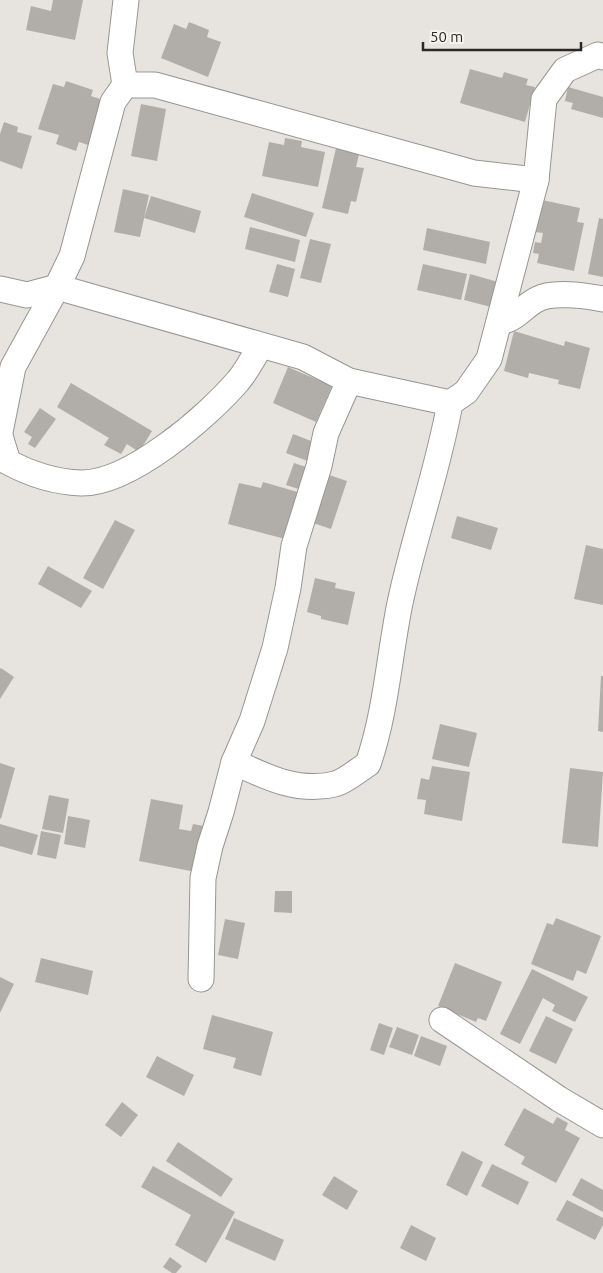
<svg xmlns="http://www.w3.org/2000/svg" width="603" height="1273" font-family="Ubuntu,sans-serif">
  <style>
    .building { fill: #b1aea9 }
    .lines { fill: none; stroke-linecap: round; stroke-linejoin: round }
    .minor-casing { stroke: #989691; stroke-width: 27 }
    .minor { stroke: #fff; stroke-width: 25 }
  </style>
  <rect width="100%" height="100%" fill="#e7e4df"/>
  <g class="building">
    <path d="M53,0H83L75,40L26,30L31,6L51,11Z"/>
    <path d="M189,22L209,30L207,37L221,42L208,77L161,58L174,24L186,29Z"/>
    <path d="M470,69L502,78L504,72L528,79L526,85L535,87L525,122L460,103Z"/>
    <path d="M66,81L93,90L91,96L106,101L91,146L79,142L76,151L56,144L59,135L38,129L53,84L64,87Z"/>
    <path d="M568,87L603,97V118L571,109L573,103L565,101Z"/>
    <path d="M141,104L166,109L157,161L131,156Z"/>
    <path d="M4,122L18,127L17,132L32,136L22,169L0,161V134Z"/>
    <path d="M285,138L302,141L301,147L325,152L318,187L262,176L269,142L284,145Z"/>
    <path d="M337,144L360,150L356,167L364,168L356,202L351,201L348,214L322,208Z"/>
    <path d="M123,189L149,195L140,237L114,232Z"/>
    <path d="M252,193L314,213L306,237L244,217Z"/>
    <path d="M151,196L201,211L195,233L144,218Z"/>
    <path d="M542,200L580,208L577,222L584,223L574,271L537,263L539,254L533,253L535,242L541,243L543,233L535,232Z"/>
    <path d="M599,218L603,219V277L588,274Z"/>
    <path d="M250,227L300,240L295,262L245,249Z"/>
    <path d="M427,228L490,242L486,264L423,250Z"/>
    <path d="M310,239L331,244L321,283L300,278Z"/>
    <path d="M277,264L295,269L288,297L269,292Z"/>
    <path d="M423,264L467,274L461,300L417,290Z"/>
    <path d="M470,274L498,282L491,307L464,300Z"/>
    <path d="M514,331L564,346L565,341L590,348L580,389L558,384L559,380L529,373L528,378L504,371Z"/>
    <path d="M288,367L332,386L316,422L273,403Z"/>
    <path d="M71,383L152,431L139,452L127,444L121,454L104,445L109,438L57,407Z"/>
    <path d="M40,408L56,419L35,448L28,444L32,437L24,432Z"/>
    <path d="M293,434L319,444L313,463L286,453Z"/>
    <path d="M294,463L315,470L308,492L286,485Z"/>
    <path d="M326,474L347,481L331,529L310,522Z"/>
    <path d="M263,482L301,493L289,540L228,524L239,483L261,488Z"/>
    <path d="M457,516L498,528L491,550L451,538Z"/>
    <path d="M115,520L135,530L103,589L83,578Z"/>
    <path d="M586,545L603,549V605L574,599Z"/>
    <path d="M48,566L92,591L81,608L38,584Z"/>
    <path d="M315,578L336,583L335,588L355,592L348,625L321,619V616L307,612Z"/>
    <path d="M1,668L14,677L0,699V669Z"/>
    <path d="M601,676H603V732L598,731Z"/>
    <path d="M440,724L477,733L469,767L432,759Z"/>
    <path d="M0,763L15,768L1,819L0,818Z"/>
    <path d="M432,766L470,772L462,821L424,814L426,800L417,799L421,778L429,780Z"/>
    <path d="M570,768L603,772L598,847L562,843Z"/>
    <path d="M49,795L69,799L63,833L42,829Z"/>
    <path d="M151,799L183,805L179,829L191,831L193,824L209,827L201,873L139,861Z"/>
    <path d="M68,816L90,820L85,848L64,844Z"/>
    <path d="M0,824L38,835L32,855L0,846Z"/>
    <path d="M41,831L61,835L56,859L37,855Z"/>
    <path d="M275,891H292V913L274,912Z"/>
    <path d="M556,918L601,936L586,974L577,970L573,981L531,964L547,923L553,925Z"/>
    <path d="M225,919L245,923L238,959L218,955Z"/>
    <path d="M41,958L93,971L88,995L35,982Z"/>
    <path d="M455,963L502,982L486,1021L478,1018L476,1022L438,1006Z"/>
    <path d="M532,969L588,997L575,1022L552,1011L555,1005L543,998L520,1044L500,1034Z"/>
    <path d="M0,977L14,984L0,1013Z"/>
    <path d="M212,1015L273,1032L261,1076L233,1068L236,1058L203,1049Z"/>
    <path d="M546,1016L573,1029L556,1064L529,1051Z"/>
    <path d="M379,1023L393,1028L384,1055L370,1050Z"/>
    <path d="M397,1027L419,1035L412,1055L389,1047Z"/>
    <path d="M421,1036L447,1046L440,1066L414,1056Z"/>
    <path d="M157,1056L194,1075L184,1096L146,1077Z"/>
    <path d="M122,1102L138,1115L121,1137L105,1125Z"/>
    <path d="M524,1108L553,1124L557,1117L568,1123L565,1130L580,1138L556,1183L521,1164L525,1157L504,1145Z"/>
    <path d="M178,1142L233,1179L221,1197L166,1161Z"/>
    <path d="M462,1151L483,1162L467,1196L446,1185Z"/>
    <path d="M492,1164L529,1182L518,1205L481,1186Z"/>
    <path d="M153,1166L235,1212L206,1263L175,1245L191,1215L141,1187Z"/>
    <path d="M334,1176L358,1191L347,1210L322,1195Z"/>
    <path d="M581,1178L603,1190V1212L572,1195Z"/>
    <path d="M567,1200L603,1218V1225L595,1240L556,1220Z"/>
    <path d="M234,1218L284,1240L275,1261L225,1239Z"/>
    <path d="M411,1225L436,1238L426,1261L400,1248Z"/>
    <path d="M170,1257L182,1266L176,1273H172L163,1267Z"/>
  </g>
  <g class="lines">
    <g class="minor-casing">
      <g id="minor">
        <path d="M125,85L120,53L126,0"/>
        <path d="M0,289L27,295L57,287L72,256L113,102L125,85H155L474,173L536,180L544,99L565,70L598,55L603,57"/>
        <path d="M499,322C516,320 523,306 538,299C552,291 587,296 603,299"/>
        <path d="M0,432L13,367L57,287L303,357L349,381"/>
        <path d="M0,436L8,462C30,474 56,482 81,483C130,484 208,416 238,381C247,371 253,357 261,346"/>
        <path d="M234,762C266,777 298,793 335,784C346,781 358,770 368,764C386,712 389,657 400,603C414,536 438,471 450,403"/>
        <path d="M201,979L203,878L210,846L221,812L234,762L252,721L275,648L288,588L294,546L319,466L326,433L349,381L450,403L466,392L489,359L536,180"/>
        <path d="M442,1020L559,1099L603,1125"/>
      </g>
    </g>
    <use href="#minor" class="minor"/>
  </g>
  <path d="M423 42v8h158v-8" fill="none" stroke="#2a2927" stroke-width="2.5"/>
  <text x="430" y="42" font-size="15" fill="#2a2927" stroke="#f4f2ec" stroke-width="4" paint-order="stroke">50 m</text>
</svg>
